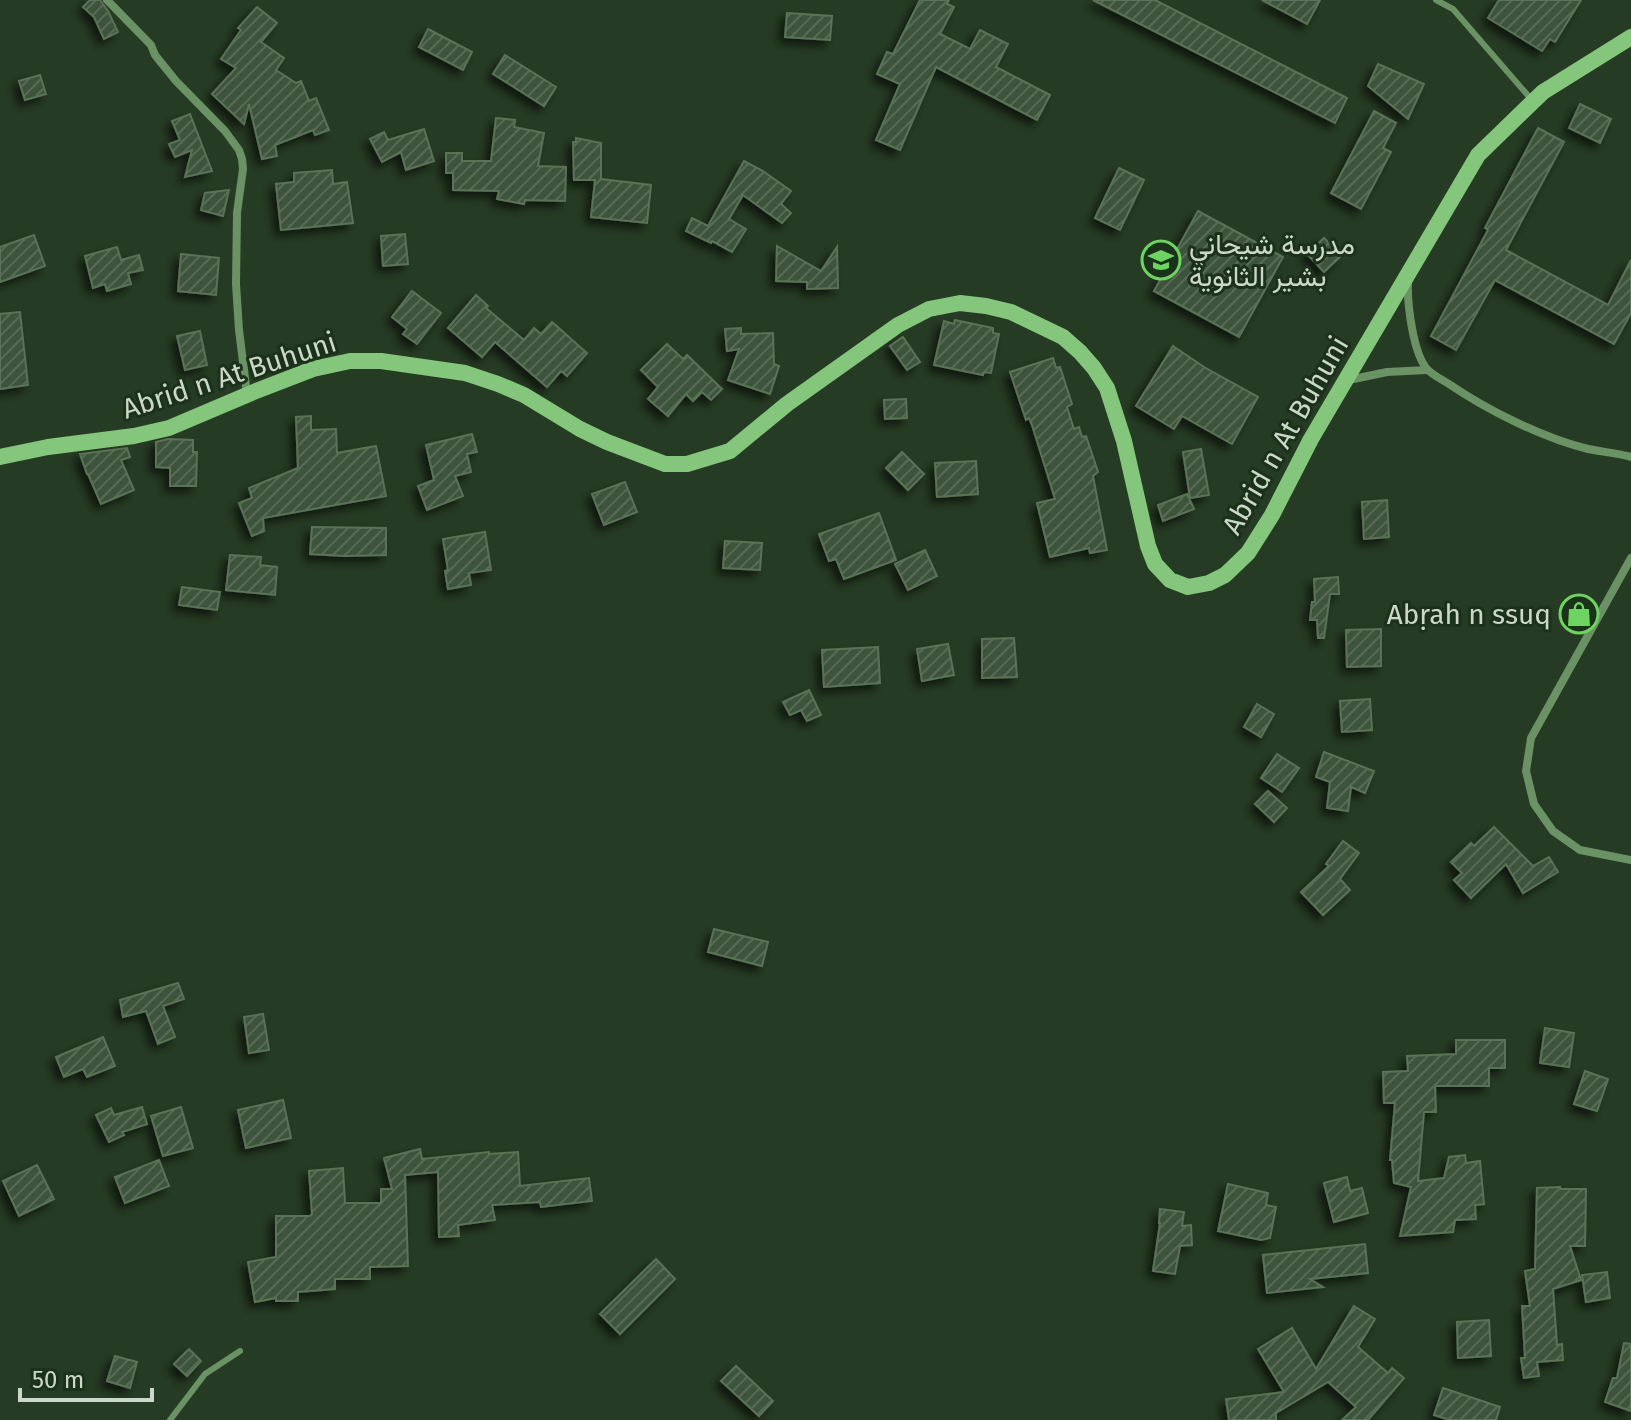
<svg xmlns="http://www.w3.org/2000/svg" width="1631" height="1420" font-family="'Fira Sans',Vazirmatn,sans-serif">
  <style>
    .building { fill: url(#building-hatch); stroke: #5a7257; stroke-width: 2; filter: url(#shadow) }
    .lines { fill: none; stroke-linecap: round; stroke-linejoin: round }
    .lane { stroke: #6a9264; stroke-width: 6 }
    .street { stroke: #6a9264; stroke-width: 8 }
    .secondary { stroke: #85c67d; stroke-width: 16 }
    .labels { text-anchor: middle; stroke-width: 6; stroke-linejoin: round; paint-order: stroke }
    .poi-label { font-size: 28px; fill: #cbd8c9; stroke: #1c311a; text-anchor: start }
    .street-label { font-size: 28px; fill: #cbd8c9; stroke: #1c311a }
  </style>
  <defs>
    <pattern id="building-hatch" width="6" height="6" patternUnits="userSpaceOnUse" patternTransform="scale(2)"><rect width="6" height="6" fill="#3d533a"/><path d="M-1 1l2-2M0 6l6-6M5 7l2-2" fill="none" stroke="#586b55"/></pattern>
    <filter id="shadow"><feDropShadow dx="-5.5" dy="5.5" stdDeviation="4" flood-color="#0009"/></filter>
  </defs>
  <rect width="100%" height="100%" fill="#263b23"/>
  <g class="building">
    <path d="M90,0H100L108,11L118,32L104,39L94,17L83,7Z"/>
    <path d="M920,0H949L947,4L954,7L940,34L970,49L980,30L1008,44L996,67L1050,95L1037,120L936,67L900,150L876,140L900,84L877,74L887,52L893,54Z"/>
    <path d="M1093,0H1155L1347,98L1335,123Z"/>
    <path d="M1262,0H1320L1307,24Z"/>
    <path d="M1499,0H1581L1555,42L1550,39L1542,51L1488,18Z"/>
    <path d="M257,7L277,23L261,42L284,58L276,70L296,83L301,81L309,101L316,98L329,130L315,135L313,130L275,145L277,156L262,159L249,104L244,124L212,94L236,68L221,59L241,30L238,28Z"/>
    <path d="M787,13L832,16L830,40L785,37Z"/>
    <path d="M428,29L472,52L463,70L419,47Z"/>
    <path d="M505,55L556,87L544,106L493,74Z"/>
    <path d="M1378,64L1424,84L1408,119L1368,86Z"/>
    <path d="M40,75L46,94L25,100L19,81Z"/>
    <path d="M1580,104L1611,119L1600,143L1569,128Z"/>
    <path d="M1374,111L1396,123L1383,148L1391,152L1361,209L1331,193Z"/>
    <path d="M190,114L212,171L185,177L192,150L175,157L169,144L180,140L172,121Z"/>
    <path d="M496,118L515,120L514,127L544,133L538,166L566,167L565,201L525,200L524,204L497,199L499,191L453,190V173H446V153H462V161H491Z"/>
    <path d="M1538,128L1564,142L1506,250L1608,305L1631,260V313L1614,344L1495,280L1456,350L1431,336L1488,230L1485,228Z"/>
    <path d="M424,129L434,161L406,170L401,152L382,162L370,139L384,132L388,140Z"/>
    <path d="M576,138L601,143V179L651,185L647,223L591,217L595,180H574L573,142H576Z"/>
    <path d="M744,161L763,171L791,191L781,204L791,213L782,223L743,195L729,219L746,229L732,252L712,241L711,243L686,231L692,218L708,226Z"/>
    <path d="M1119,168L1144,180L1120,230L1095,218Z"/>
    <path d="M332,170L333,184L347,182L353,223L281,230L276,184L294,182V173Z"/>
    <path d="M229,190L223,216L201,210L205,193Z"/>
    <path d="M1198,211L1283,257L1239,337L1154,291Z"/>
    <path d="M405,234L408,264L383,266L381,236Z"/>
    <path d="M34,235L45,266L0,282V247Z"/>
    <path d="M1324,238L1341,256L1324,272L1307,254Z"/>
    <path d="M777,246L821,271L837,247L838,288L807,289V282L776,281Z"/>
    <path d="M117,247L121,260L139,255L143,270L128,273L131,284L107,291L105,284L93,288L85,256Z"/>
    <path d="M181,254L219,258L216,295L178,291Z"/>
    <path d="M412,291L441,313L417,344L403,334L407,329L392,317Z"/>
    <path d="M476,295L488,306L486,308L524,340L534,328L541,334L552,322L587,353L567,376L561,371L547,387L495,342L482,357L448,328Z"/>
    <path d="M20,312L28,385L0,389V314Z"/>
    <path d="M955,320L993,328V333L999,334L991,373L984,372L983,375L934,365L944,321L954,324Z"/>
    <path d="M741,328V334L773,333L774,364L779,366L770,394L728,380L739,349L727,351L725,329Z"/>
    <path d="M200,331L207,365L185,370L177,336Z"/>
    <path d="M903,337L920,362L907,370L890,346Z"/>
    <path d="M667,344L683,359L687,355L722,389L711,400L702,392L693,401L686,394L668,416L648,399L658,387L641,370Z"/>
    <path d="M1173,346L1204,367L1258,397L1232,444L1182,416L1174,429L1136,406Z"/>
    <path d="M1053,358L1056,368L1060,367L1072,404L1067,407L1074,429L1079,427L1082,437L1086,436L1098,472L1093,476L1107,550L1090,553L1089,548L1050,557L1037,503L1055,499L1032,425L1029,418L1026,420L1010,372Z"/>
    <path d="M906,399L907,418L885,419L884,400Z"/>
    <path d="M311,416V430L336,429L337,453L376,446L386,496L263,518L264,531L252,536L239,503L252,498L249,488L298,468L296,417Z"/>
    <path d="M472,434L477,452L467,454L471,472L455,476L463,496L427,510L418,486L434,480L426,445Z"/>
    <path d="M168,439L193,440V452H197L196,486H170V468L156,467V442Z"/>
    <path d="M127,448L130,457L121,460L134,490L101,504L88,474H87L80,454Z"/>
    <path d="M1201,449L1209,495L1190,498L1183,452Z"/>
    <path d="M902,452L924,474L908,490L886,468Z"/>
    <path d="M976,461L978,494L937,497L935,463Z"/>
    <path d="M625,482L637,512L604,525L592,494Z"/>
    <path d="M1187,494L1194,509L1163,521L1158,505Z"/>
    <path d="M1387,500L1389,537L1364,539L1362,502Z"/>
    <path d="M879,513L896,560L844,579L836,559L829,561L819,534Z"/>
    <path d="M312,527L386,528V555L345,556L310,554Z"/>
    <path d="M485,532L491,570L469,573L471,585L448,589L445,571L448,570L443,539Z"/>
    <path d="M725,541L762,543L760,570L723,568Z"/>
    <path d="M925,550L937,576L908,590L895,564Z"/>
    <path d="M230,555L261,557L260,565L277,567L275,595L226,590Z"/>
    <path d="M1338,577L1339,594H1330L1324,638H1318L1317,620H1310L1312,602H1315L1314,579Z"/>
    <path d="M182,587L220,592L217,610L179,605Z"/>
    <path d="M1381,629V666L1347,667L1346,630Z"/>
    <path d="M1014,638L1017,677L982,678V639Z"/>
    <path d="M948,644L954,675L922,681L917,649Z"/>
    <path d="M878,647L880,683L824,687L822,650Z"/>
    <path d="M809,690L821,715L807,721L801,710L790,715L783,702Z"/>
    <path d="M1370,699L1372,730L1342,732L1340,701Z"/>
    <path d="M1257,704L1274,714L1261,737L1244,727Z"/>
    <path d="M1324,752L1374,771L1365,793L1351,787L1348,811L1327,808L1330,782L1316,777Z"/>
    <path d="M1277,754L1299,768L1282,792L1261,778Z"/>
    <path d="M1268,791L1287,808L1274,822L1255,804Z"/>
    <path d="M1494,827L1533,866L1549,857L1558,872L1523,893L1506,864L1471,898L1454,880L1462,873L1451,862L1471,843L1474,846Z"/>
    <path d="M1343,841L1359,853L1340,879L1350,890L1323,915L1301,892L1329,866L1326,864Z"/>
    <path d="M714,929L768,942L762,966L708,952Z"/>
    <path d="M178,983L184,999L163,1006L175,1037L158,1044L146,1011L123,1017L120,1000Z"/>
    <path d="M263,1014L269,1050L249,1053L244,1017Z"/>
    <path d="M1545,1028L1574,1033L1569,1067L1540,1063Z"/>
    <path d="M103,1037L115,1066L87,1077L83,1069L64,1077L56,1057Z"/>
    <path d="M1456,1040H1505V1068H1489V1086H1435L1436,1112H1424L1418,1181L1444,1178L1449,1157L1465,1155L1466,1163L1480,1161L1484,1204L1475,1205L1476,1219L1455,1220L1453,1232L1400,1236L1411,1187L1394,1183L1392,1160H1390L1395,1103H1384L1383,1072L1408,1071L1407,1056L1456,1054Z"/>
    <path d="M1585,1071L1608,1079L1597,1111L1574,1104Z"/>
    <path d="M283,1100L291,1138L246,1148L238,1110Z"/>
    <path d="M142,1107L147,1124L122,1132L124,1135L109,1142L96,1115L111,1108L114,1115Z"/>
    <path d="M181,1107L193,1148L163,1156L151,1116Z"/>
    <path d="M420,1149L422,1159L489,1152V1154L518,1152L520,1186L589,1178L592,1201L541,1207L540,1202L492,1205L495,1220L458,1225L459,1236L439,1237L438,1172L405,1175L408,1266L370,1267V1279H335V1289L298,1292V1301H276V1298L255,1302L248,1262L276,1257V1216H310L312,1214L309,1171L343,1168L345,1203H381V1189H392L384,1158Z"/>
    <path d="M159,1160L169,1186L125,1203L115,1177Z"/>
    <path d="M37,1165L54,1199L19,1216L3,1181Z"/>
    <path d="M1347,1177L1350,1191L1362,1188L1368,1213L1334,1222L1324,1183Z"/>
    <path d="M1228,1184L1268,1193L1266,1205L1276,1207L1270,1238L1261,1240L1218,1231Z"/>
    <path d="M1560,1187L1561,1189H1586L1585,1246H1570L1581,1280L1553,1289L1557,1345L1562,1344L1563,1360L1537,1362L1539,1376L1524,1378L1521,1358H1525L1522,1306H1530L1525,1271L1535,1269L1537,1188Z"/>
    <path d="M1160,1209L1184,1212L1182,1226L1191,1225L1192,1245L1180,1246L1175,1274L1153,1271L1160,1223H1159Z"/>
    <path d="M1365,1244L1368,1273L1310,1279L1323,1287L1267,1293L1263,1255Z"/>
    <path d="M656,1259L675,1279L620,1334L600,1314Z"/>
    <path d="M1607,1272L1610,1298L1586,1302L1582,1275Z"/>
    <path d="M1354,1306L1375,1319L1358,1347L1388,1373L1392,1368L1404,1378L1368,1420H1342L1356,1407L1328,1382L1276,1413V1420H1229L1226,1399L1284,1392L1258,1349L1292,1328L1316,1369Z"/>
    <path d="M1489,1320L1491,1356L1458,1358L1457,1322Z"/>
    <path d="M1624,1343L1631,1344V1411L1605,1402L1613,1378H1617Z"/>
    <path d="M189,1349L201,1361L187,1376L174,1364Z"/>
    <path d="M115,1356L137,1362L130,1388L107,1381Z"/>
    <path d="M736,1366L773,1401L759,1416L721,1381Z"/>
    <path d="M1443,1388L1500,1407L1496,1420H1450L1434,1415Z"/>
  </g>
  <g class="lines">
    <g class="lane">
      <path d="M1436,0L1453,9L1531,99"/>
      <path d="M170,1420L205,1374L240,1351"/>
    </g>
    <g class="street">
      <path d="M107,0L151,45L155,55L176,81L225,131L239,150L242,159L243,169L237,213L236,284L239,330L247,394"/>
      <path d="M1408,281C1407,303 1413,355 1428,370C1434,376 1443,380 1449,384C1487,410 1543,438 1588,449C1603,452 1617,453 1631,457"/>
      <path d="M1349,380L1387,372L1427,370"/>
      <path d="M1631,558L1531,738L1526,771L1534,804L1553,831L1580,850L1631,860"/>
    </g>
    <path class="secondary" d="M0,457L48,447L134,436L169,428L256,391L313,369L350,361H381L465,373L498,384L524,395L580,429L607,442L665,464H687L730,451L787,404L898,325L929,309L960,303L986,306L1011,312L1063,337L1080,352L1094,368L1107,388L1124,441L1148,546L1155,564L1170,580L1188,587L1209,583L1225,575L1248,553L1272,515L1311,439L1478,155L1543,92L1631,37"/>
  </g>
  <defs>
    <g id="school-ring" transform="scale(2)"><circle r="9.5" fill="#1c311a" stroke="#6dd361" stroke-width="1.5"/><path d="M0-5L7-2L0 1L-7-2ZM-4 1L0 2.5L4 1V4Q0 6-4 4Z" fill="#6dd361"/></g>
    <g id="shop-ring" transform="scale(2)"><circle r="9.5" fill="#1c311a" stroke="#6dd361" stroke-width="1.5"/><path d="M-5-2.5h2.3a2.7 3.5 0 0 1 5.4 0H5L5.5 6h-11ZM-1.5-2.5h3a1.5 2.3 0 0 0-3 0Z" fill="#6dd361"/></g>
  </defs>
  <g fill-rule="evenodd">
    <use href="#school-ring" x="1161" y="260"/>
    <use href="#shop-ring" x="1579" y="614"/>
  </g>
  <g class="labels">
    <g class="poi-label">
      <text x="1189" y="254">مدرسة شيحاني<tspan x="1189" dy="32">بشير الثانوية</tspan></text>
      <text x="1551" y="624" text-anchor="end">Abṛah n ssuq</text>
    </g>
    <g class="street-label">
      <text transform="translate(229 375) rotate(-18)" y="10">Abrid n At Buhuni</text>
      <text transform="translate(1285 435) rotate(-60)" y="10">Abrid n At Buhuni</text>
    </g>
  </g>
  <path d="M20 1388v12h132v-12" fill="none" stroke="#cbd8c9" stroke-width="4"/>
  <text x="32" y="1388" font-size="24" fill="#cbd8c9" stroke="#1c311a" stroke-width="6" paint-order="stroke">50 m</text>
</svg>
